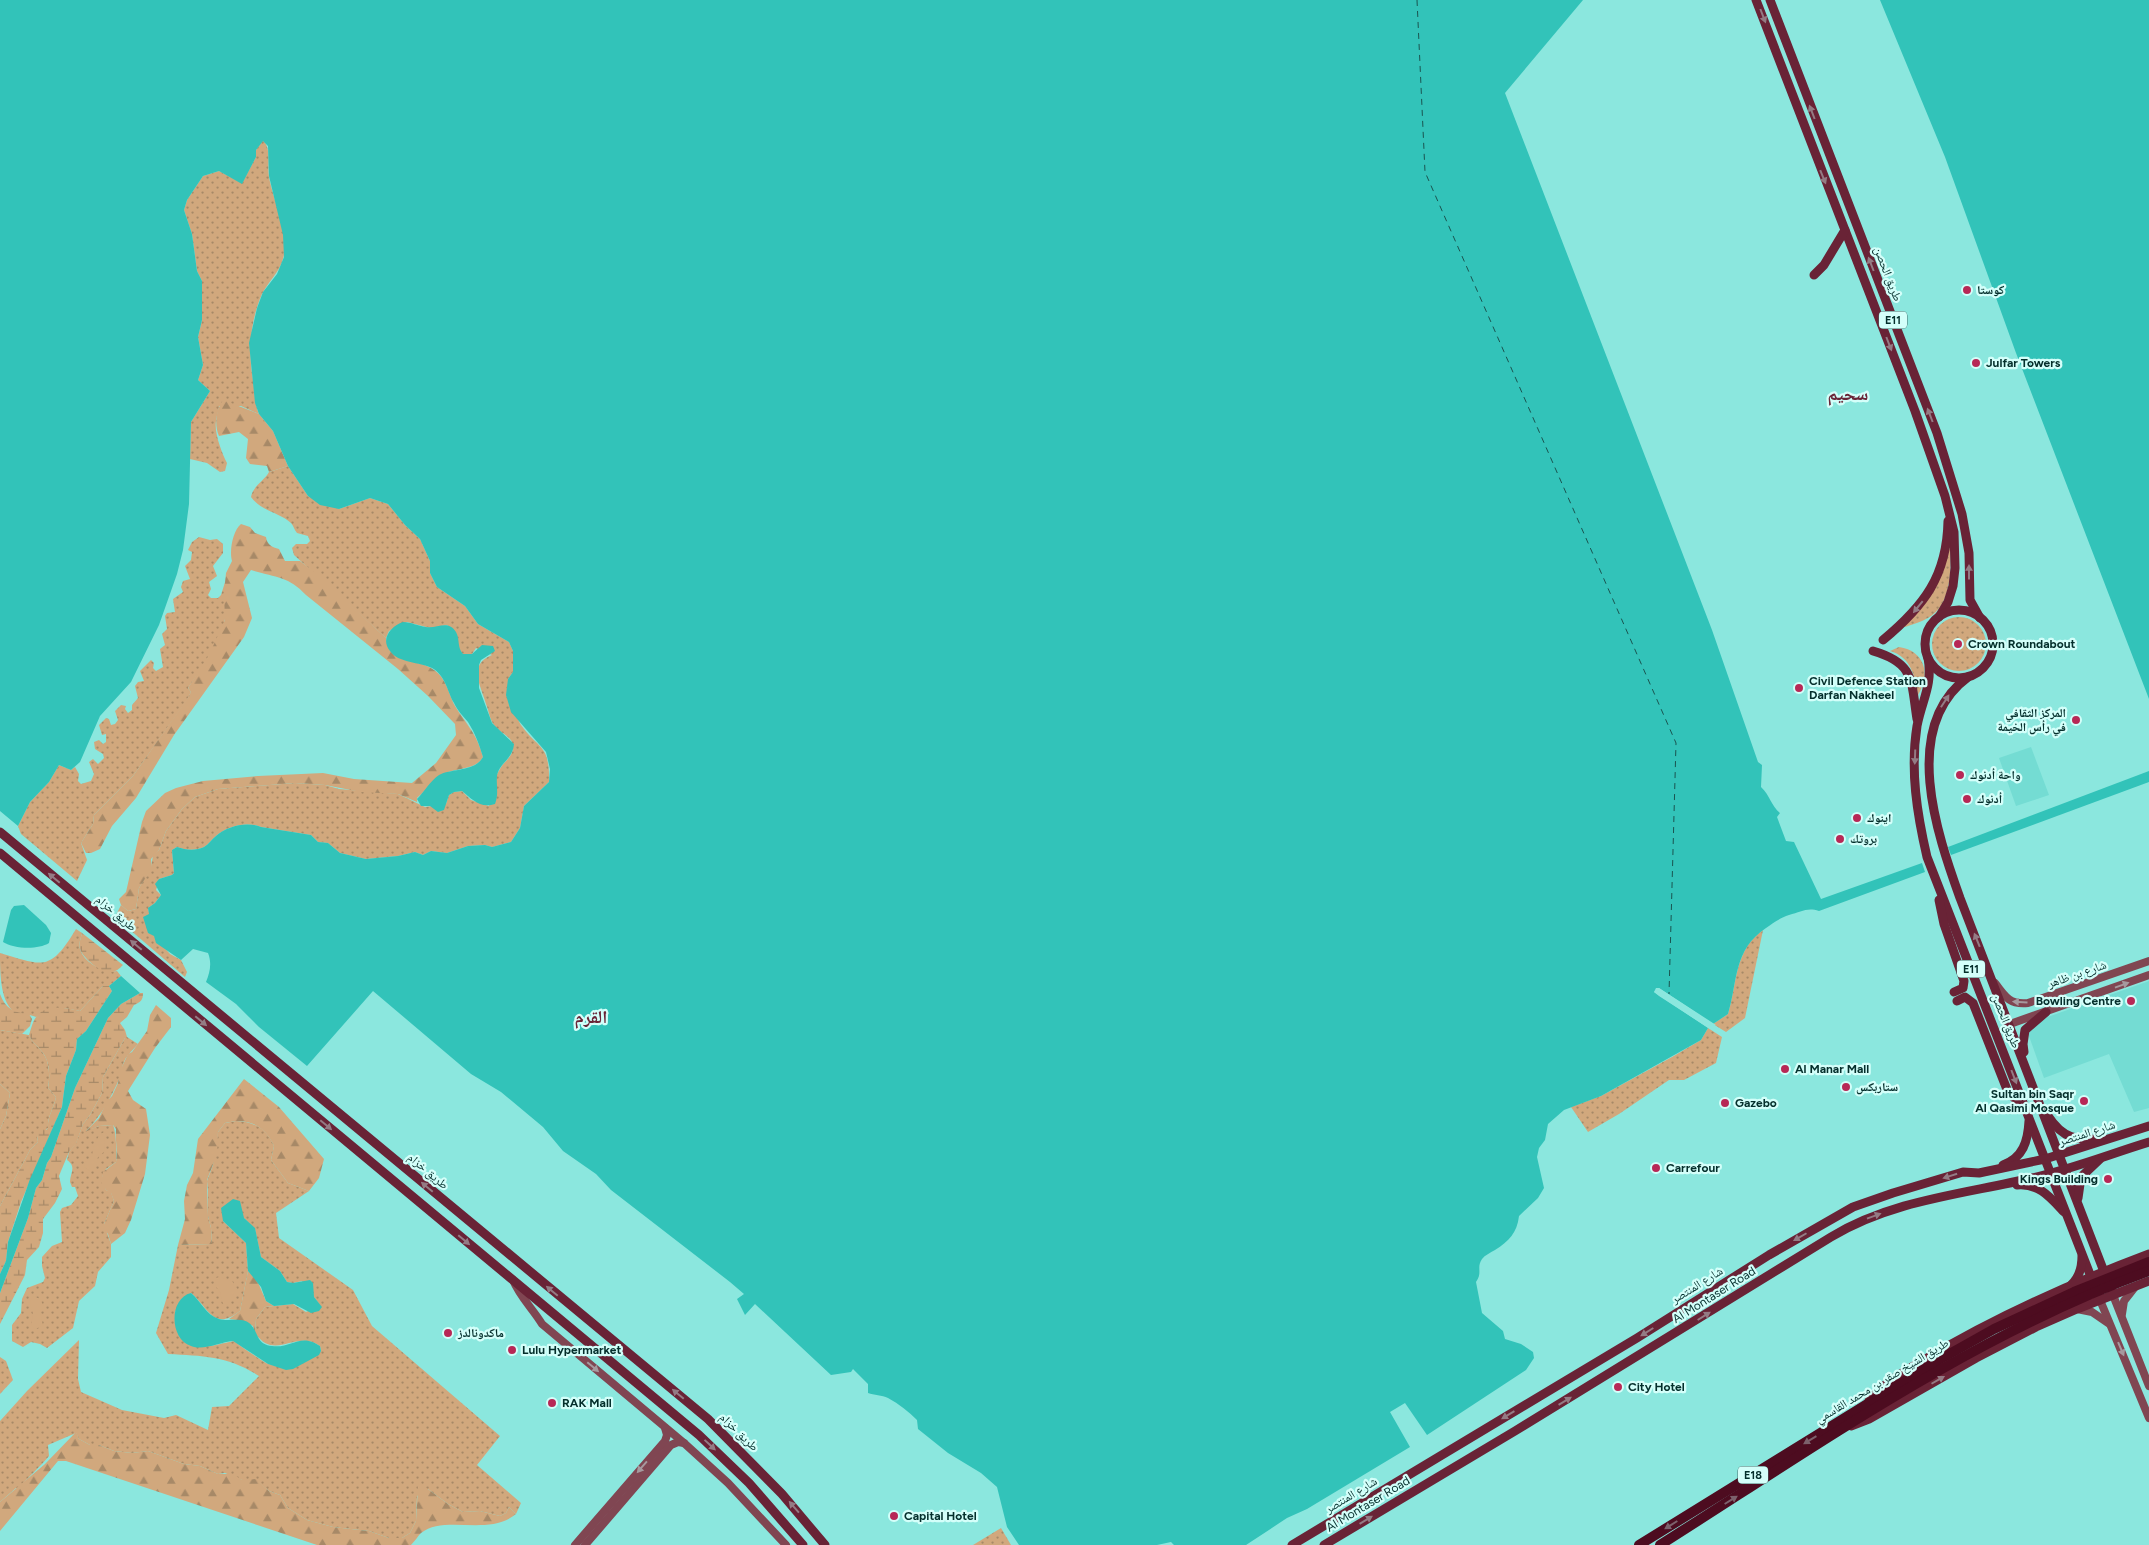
<svg xmlns="http://www.w3.org/2000/svg" width="2149" height="1545" font-family="Figtree,'Noto Naskh Arabic',sans-serif">
  <style>
    .built { fill: #74dcd3 }
    .grass { fill: url(#grass-dots); fill-rule: evenodd }
    .forest { fill: url(#forest-firs) }
    .wetland { fill: url(#wetland-marsh) }
    .garden { fill: #d1a87d }
    .water { fill: #32c3b9 }
    .pier { fill: #8be7de }
    .lines { fill: none; stroke-linecap: round; stroke-linejoin: round }
    .ferry { stroke: #1a5450; stroke-width: 1; stroke-dasharray: 6 5; stroke-linecap: butt }
    .secondary { stroke: #804652; stroke-width: 8 }
    .primary { stroke: #692336; stroke-width: 9 }
    .highway { stroke: #4d0c20; stroke-width: 10 }
    .oneway { fill: #947b84 }
    .oneway2 { fill: #a6999e }
    .oneway3 { fill: #7c616c }
    .poi-dot { fill: #b72856; stroke: #d4fffa; stroke-width: 2 }
    .labels { text-anchor: middle; stroke-width: 4.5; stroke-linejoin: round; paint-order: stroke }
    .shield { fill: #d4fffa; stroke: #426d6a; stroke-width: 1 }
    .shield-label { font-size: 11px; font-weight: bold; fill: #042f2c }
    .street-label { font-size: 12px; fill: #042f2c; stroke: #d4fffa }
    .poi-label { font-size: 12px; font-weight: bold; fill: #042f2c; stroke: #d4fffa; text-anchor: start }
    .district-label { font-size: 18px; font-weight: bold; fill: #692436; stroke: #d4fffa }
  </style>
  <defs>
    <pattern id="grass-dots" width="8" height="8" patternUnits="userSpaceOnUse" patternTransform="scale(1.25)"><rect width="8" height="8" fill="#d1a87d"/><path d="M2 2h.1M6 6h.1" fill="none" stroke="#a78967" stroke-width="1.8" stroke-linecap="round"/></pattern>
    <pattern id="forest-firs" width="22" height="20" patternUnits="userSpaceOnUse" patternTransform="scale(1.25)"><rect width="22" height="20" fill="#d1a87d"/><path d="M5 1l3.5 6h-7zM16 11l3.5 6h-7z" fill="#a78967"/></pattern>
    <pattern id="wetland-marsh" width="20" height="14" patternUnits="userSpaceOnUse" patternTransform="scale(1.25)"><rect width="20" height="14" fill="#d1a87d"/><path d="M1 5h8M5 5V1M11 12h8M15 12V8" fill="none" stroke="#a78967"/></pattern>
  </defs>
  <rect width="100%" height="100%" fill="#8be7de"/>
  <g class="built">
    <path d="M2031,747L2049,795L2016,806L1999,758Z"/>
    <path d="M2149,981V1108L2134,1112L2109,1054L2044,1078L2025,1025Z"/>
  </g>
  <g class="grass">
    <path d="M263,140C272,150 267,164 269,177C273,200 290,235 283,259C279,273 268,282 262,294C250,322 248,351 253,380C255,392 254,402 259,414L241,406H219C219,412 216,416 216,421C214,433 222,453 227,463L225,471L220,472L207,463L190,459L191,422L210,391L198,380L203,365L198,337L202,320V281L197,271L192,234L184,210L187,200L203,176L219,171L242,183L256,157V150Z"/>
    <path d="M288,466L308,496L339,509L370,498L388,504L405,525L420,539L430,561V573L437,587L465,606L478,624L509,642L513,651V672L508,679C511,691 515,715 521,725C539,750 550,744 549,782L524,806L520,828L511,842L492,847L485,845L468,846L447,853L431,851L423,855L415,852L398,856L366,859L340,853L328,843L318,842L311,835L261,827C247,821 227,826 216,836C212,839 209,844 204,847C195,851 185,850 177,847L172,850L174,873L172,875L159,879L156,890L161,895L155,903L148,908L154,936L170,954L181,960L187,972L185,977L115,917L121,905L128,911L136,909L139,888L151,868L153,855L159,850L166,831L182,809L195,797L218,789L295,783L325,785L339,789L398,794L425,807L446,804L449,795L454,792L462,791L471,800L489,806C492,794 493,779 500,769C504,761 513,757 513,747C513,736 499,733 494,725C489,718 489,711 486,704C481,686 467,665 492,655L476,648L472,654H463L459,651L456,633L447,625L430,628L407,622L389,631L386,638L294,555L292,548L296,544H307L310,541L308,536L297,533C294,530 294,526 291,523C279,512 262,512 251,497C253,486 264,481 269,472Z"/>
    <path d="M199,537L210,540L217,539L223,544V553L213,566L217,576L209,582L211,589L208,595L211,598H218L221,595L226,579C224,592 227,606 225,619C223,637 199,673 188,688L191,692L187,700L133,776L94,815L93,824L81,843L87,860L77,881L21,834L18,826L30,802L49,782L59,765L71,770L75,767L79,774L78,781L81,784L91,781L94,774L89,762L93,759L98,764L104,758L103,754L95,749L94,742L99,740L103,744L106,742V734L102,735L99,725L106,718L109,719L111,725L115,724L118,720L115,711L121,705L126,706L125,709L128,713L132,710V705L138,698L135,686L138,682L144,681L140,671L151,660L154,663L153,668L156,671L163,667L160,649L165,645L162,634L167,629L165,616L167,613L175,612L173,599L183,592L181,587L183,581L190,579L185,566L191,560L192,552L188,550L192,542Z"/>
    <path d="M1950,546C1951,569 1952,605 1928,618C1921,622 1913,624 1905,627L1904,625C1930,604 1943,578 1950,546Z"/>
    <circle cx="1959" cy="644" r="27"/>
    <path d="M1899,647C1925,651 1931,674 1918,695C1915,676 1911,657 1890,651Z"/>
    <path d="M76,929L82,933C81,938 78,945 80,949C84,963 104,973 117,971L121,976L109,986H103L80,1011C62,1007 52,1006 36,1017C29,1014 19,1015 13,1011C0,1000 0,971 0,953C44,966 50,972 76,929Z"/>
    <path d="M1763,930L1745,1018L1726,1032L1713,1024L1728,1014C1737,985 1734,950 1763,930Z"/>
    <path d="M1708,1028L1722,1037L1716,1063L1684,1080H1669L1619,1114L1588,1132L1571,1107L1601,1096L1672,1057L1701,1040Z"/>
    <path d="M0,1030L29,1035C32,1043 38,1046 43,1053C50,1062 50,1078 48,1088L56,1097C54,1108 47,1117 48,1128L37,1136L38,1142L30,1150L0,1206V1129L6,1116L10,1093L0,1084Z"/>
    <path d="M125,1030L127,1037L138,1044C135,1048 131,1051 128,1055C121,1063 122,1075 117,1084C109,1101 100,1117 86,1131L99,1126L113,1125C116,1130 117,1155 116,1162L106,1169L102,1177L106,1190L111,1192L114,1201L104,1224L111,1244V1257L98,1272L95,1286L79,1301L73,1328L47,1348L40,1344L31,1342L23,1347L12,1341V1325L21,1313L22,1299L27,1288L43,1282L45,1278L42,1266V1257L52,1246L62,1242L60,1212L62,1208L71,1205L78,1196L75,1187H72L70,1182C70,1173 77,1167 67,1160L69,1152L76,1143L83,1124L90,1115L102,1093L103,1077L125,1038Z"/>
    <path d="M236,1121C255,1122 266,1128 274,1146L271,1160L288,1183L309,1191L276,1213L279,1238L353,1290L372,1326L500,1436L477,1465L521,1503L516,1514L509,1507L506,1513L500,1516L480,1511L463,1512L448,1504L428,1489L417,1496L416,1521L410,1533L402,1538H389L369,1531L333,1527L307,1520L288,1508L280,1495L269,1491L256,1480H242L225,1473L218,1474L200,1466L184,1464L148,1451L132,1453L114,1451L99,1445H90L79,1439L76,1433L48,1445L49,1456C40,1467 29,1476 19,1488H16L0,1502V1421L27,1391L79,1340L78,1379L81,1392L122,1410L164,1418L176,1415L208,1430L212,1407L229,1406L259,1376C228,1356 204,1356 168,1354L156,1333L169,1290L178,1245L212,1244L211,1228L208,1216V1190L207,1181L213,1165L218,1132L225,1123ZM244,1218L255,1229L261,1257L280,1271L287,1282L293,1283L302,1281L320,1305L306,1312L293,1304L265,1307L256,1319L255,1333C275,1362 295,1329 320,1346L321,1351C315,1361 275,1368 266,1363C255,1356 244,1349 234,1341L211,1346L175,1312L182,1299L191,1293C209,1308 213,1332 240,1311L248,1271L246,1243L223,1221Z"/>
    <path d="M0,1357L6,1361L13,1380L0,1394Z"/>
    <path d="M1001,1528L1011,1545H973Z"/>
  </g>
  <g class="forest">
    <path d="M223,400L259,414L273,431L288,466L269,472L267,466L250,464L246,458L248,439L239,432L219,436C214,424 216,410 223,400Z"/>
    <path d="M241,524L250,527L255,533L266,537C267,545 272,547 279,549L285,561H300L317,574L386,638C390,666 416,657 434,670C447,679 448,693 455,706C468,727 476,732 483,757C477,769 459,768 448,772C440,775 424,792 417,798V802L398,794L361,792L325,785L295,783L218,789L195,797L182,809L166,831L159,850L151,859L152,868L139,888L136,909L128,911L121,905L119,899L126,892L142,822L146,811L165,793L176,788L203,781L258,776L323,773L354,779L412,783L436,763L456,735L455,724L428,696L398,669L306,595C289,576 274,577 251,570L243,582L252,618L244,637L174,735L136,798L112,826L100,849L91,853H86L81,843L93,824L94,815L133,776L187,699L191,692L188,688L209,655L225,620L224,593L226,573L232,561C229,551 233,530 241,524Z"/>
    <path d="M156,1005L171,1018V1027L155,1048L128,1091L133,1100L146,1109L150,1135L145,1174L131,1220L125,1233L111,1244L108,1234L104,1229V1224L114,1201L111,1193L106,1190L101,1182L103,1172L116,1162C118,1150 115,1141 116,1129L113,1125L99,1126L85,1132L99,1118L107,1101L112,1096L118,1083L120,1071L128,1054L132,1052L147,1031L150,1015Z"/>
    <path d="M244,1079L279,1107L324,1159L319,1178L309,1191L288,1183L271,1160L274,1146C264,1124 247,1118 225,1123L218,1132L217,1154L207,1180L208,1216L211,1228L212,1244L178,1245L185,1219L184,1201L187,1185L193,1173L198,1139Z"/>
    <path d="M0,1084L10,1093L6,1116L0,1129Z"/>
    <path d="M248,1271L257,1280L266,1301L274,1306L265,1307L256,1319L255,1333L253,1326L244,1321L229,1319L240,1311Z"/>
    <path d="M76,1432L79,1439L90,1445H99L114,1451L132,1453L148,1451L184,1464L200,1466L218,1474H233L242,1480L256,1479L269,1491L280,1495L288,1508L307,1520L333,1527L369,1531L389,1538H402L410,1533L416,1521L418,1485L428,1489L448,1504L463,1512L480,1511L500,1516L506,1513L509,1507L516,1514C488,1537 445,1514 421,1533C418,1536 415,1541 411,1545H317L66,1461H58L0,1531V1502L45,1464Z"/>
  </g>
  <g class="wetland">
    <path d="M82,933L123,965C119,969 115,973 108,972C99,971 83,958 80,949C78,945 81,938 82,933Z"/>
    <path d="M103,986H109L112,991L86,1031L77,1039L76,1050L66,1076L62,1107L21,1202L8,1242L6,1261L0,1274V1206L30,1150L38,1142L37,1136L39,1127L45,1126L46,1130L48,1128C47,1117 54,1108 56,1097L48,1088C50,1078 50,1062 43,1053C38,1046 32,1043 29,1035C31,1029 33,1020 37,1016C47,1004 66,1008 80,1011Z"/>
    <path d="M140,993H143C143,1000 141,1002 134,1005L127,1017L120,1023L125,1030V1038L103,1077L102,1093L90,1115L83,1124L76,1144L69,1152L61,1171L59,1176L62,1189L55,1203L43,1219V1233L39,1247L27,1260L25,1275L0,1324V1293L28,1218L36,1188L42,1180L47,1163L51,1157L75,1088L108,1018L121,1004Z"/>
    <path d="M0,994C5,1008 14,1013 29,1014L32,1019L30,1026L22,1034L0,1030Z"/>
  </g>
  <g class="garden">
    <path d="M104,1132L107,1134L104,1140L105,1151L98,1157L95,1169L90,1171L84,1167L85,1162L92,1156C93,1148 96,1136 104,1132Z"/>
    <path d="M219,1277L232,1281L238,1290L232,1296L228,1304L224,1305C219,1297 224,1295 215,1286L216,1278Z"/>
    <path d="M33,1296L40,1299L44,1307L40,1311L43,1326L35,1329L31,1325L33,1314L30,1302Z"/>
  </g>
  <g class="water">
    <path d="M0,0H1583L1505,93L1712,630L1758,762L1762,765L1761,787C1770,795 1771,806 1780,813L1777,817L1786,841L1794,842L1821,899L1922,863L1925,872L1819,911C1807,907 1801,912 1789,915C1780,918 1773,923 1766,928C1733,950 1738,981 1728,1014L1713,1024L1659,988L1654,992L1708,1028L1701,1040L1601,1096L1564,1110L1548,1124L1545,1140L1539,1148L1537,1157L1544,1188L1538,1198L1519,1216C1517,1233 1509,1241 1495,1250C1490,1253 1485,1255 1482,1259C1476,1268 1483,1272 1476,1282L1482,1313L1503,1331L1505,1339L1521,1344L1533,1352L1534,1358L1526,1370L1427,1435L1405,1403L1390,1412L1410,1447L1307,1509L1287,1518L1246,1545H1174L1171,1542L1157,1545H1019L1007,1527L997,1487L981,1473L948,1453L918,1429L917,1420C909,1412 899,1404 888,1398C882,1395 874,1395 868,1393V1384L853,1369L851,1372L831,1375L755,1304L745,1315L737,1299L744,1294L730,1282L611,1190L596,1174L563,1151L543,1127L501,1092L471,1074L373,991L307,1066L259,1027L236,1004L206,982C210,972 212,963 208,953L193,949L181,960L156,943L154,936L148,933L143,917L149,914L148,908L155,903L161,895L155,884L159,879L172,875L174,873L172,850L177,847C186,850 195,851 204,847C209,844 212,839 216,836C227,826 247,821 261,827L311,835L318,842L328,843L340,853L366,859L398,856L415,852L423,855L431,851L447,853L468,846L485,845L492,847L511,842L520,828L524,806L549,782L550,769L546,752L511,712L506,695L508,679L513,672V651L509,642L478,624L465,606L437,587L430,573V561L420,539L405,525L388,504L370,498L339,509L320,505L308,496L288,466L273,431L259,414L255,403L249,343L257,308L263,292L277,274L284,257L283,235L269,176L268,146L263,141L256,150V157L242,184L219,171L203,176L187,200L184,210L192,234L197,271L202,281V320L198,337L203,365L198,380L210,391L191,422L189,504L183,550L177,574L159,625L131,682L100,716L80,762L71,770L59,765L49,782L30,802L18,826L0,811Z"/>
    <path d="M1880,0H2149V699L2016,353L1945,157Z"/>
    <path d="M403,622C411,622 418,626 426,627C437,629 448,619 456,632C460,639 457,648 463,654H472L482,645L493,646L495,651L481,660L479,665V688L492,723L514,744C513,759 499,763 497,776C496,786 499,793 495,804C480,809 472,799 462,791L454,792L449,795L444,810L438,812L430,806H421L417,799C424,792 431,780 439,775C452,768 475,772 483,757C479,744 475,733 468,722C463,716 457,710 454,703C447,691 446,676 432,668C420,662 398,663 390,651C380,639 391,626 403,622Z"/>
    <path d="M2149,771V782L1951,855L1948,847Z"/>
    <path d="M24,905L46,925L51,933L49,943C38,950 14,949 3,942L11,910L14,906Z"/>
    <path d="M121,976L140,993L121,1004L108,1018L75,1088L51,1157L47,1163L42,1180L36,1188L28,1218L0,1293V1274L6,1261L8,1242L30,1179L62,1107L66,1076L76,1050L77,1039L86,1031L112,991L109,986Z"/>
    <path d="M233,1199L240,1201L244,1218L255,1228L261,1257L280,1271L287,1282L293,1283L310,1280L313,1283L314,1297L322,1307L319,1311L311,1313L294,1304L274,1306L266,1301L261,1287L248,1271L246,1243L223,1221L221,1208Z"/>
    <path d="M191,1293C201,1301 206,1315 219,1319C229,1322 245,1316 252,1326C259,1335 257,1344 272,1346C291,1349 300,1332 320,1346L321,1351L319,1355L293,1369L286,1370L268,1364L233,1341C220,1342 204,1351 191,1346C169,1339 169,1298 191,1293Z"/>
  </g>
  <path class="pier" d="M1656,988H1659L1716,1025L1712,1026L1656,990L1710,1026V1029L1659,996L1654,992Z"/>
  <g class="lines">
    <path class="ferry" d="M1417,0L1425,172L1676,743L1669,994"/>
    <g class="secondary">
      <path d="M1995,983C2005,997 2010,1005 2028,1003L2149,961"/>
      <path d="M2010,1024L2149,975"/>
      <path d="M513,1280C520,1297 533,1309 542,1324L684,1443L728,1483L786,1545"/>
      <path d="M2113,1295L2149,1386"/>
      <path d="M2100,1300L2149,1418"/>
      <path d="M2077,1309L2092,1312L2108,1323"/>
      <path d="M2122,1314L2124,1301L2135,1287"/>
      <path d="M575,1545L665,1441L667,1435L665,1428"/>
      <path d="M585,1545L671,1445L678,1442L684,1443"/>
    </g>
    <g class="primary">
      <path d="M1756,0L1915,411L1945,496L1954,532L1955,568L1953,586L1948,602L1939,617"/>
      <path d="M1770,0L1937,433L1962,514L1969,553L1970,600L1980,618"/>
      <path d="M1814,275L1824,265L1845,230"/>
      <circle cx="1959" cy="644" r="34"/>
      <path d="M1883,640C1924,606 1947,576 1948,521"/>
      <path d="M1873,651C1915,663 1911,681 1917,719"/>
      <path d="M1928,658C1933,685 1922,700 1917,726C1910,770 1917,814 1927,857L2100,1300"/>
      <path d="M1968,677C1900,727 1937,834 1960,898L2113,1295"/>
      <path d="M0,832L708,1419L782,1494L825,1545"/>
      <path d="M0,853L699,1435L749,1483L803,1545"/>
      <path d="M1939,900L1944,924L1964,981L1963,988L1954,992"/>
      <path d="M1957,1001L1965,997L1973,1003L2008,1092L2024,1107"/>
      <path d="M2024,1052L2023,1044L2025,1030L2046,1012"/>
      <path d="M2048,1116C2063,1139 2076,1140 2101,1139"/>
      <path d="M2003,1165C2023,1158 2028,1141 2029,1121"/>
      <path d="M2017,1185C2039,1183 2050,1197 2064,1212"/>
      <path d="M2078,1198L2081,1177L2100,1159"/>
      <path d="M2071,1285C2080,1277 2082,1267 2082,1256"/>
      <path d="M1869,1401C1883,1383 1905,1371 1924,1360C1995,1317 2072,1283 2149,1254"/>
      <path d="M1851,1426L1869,1419L1976,1358L2036,1327L2077,1309L2149,1281"/>
      <path d="M1292,1545L1637,1338L1769,1255L1853,1207L1893,1193L1963,1172L1979,1173L2045,1159L2149,1126"/>
      <path d="M1324,1545L1515,1431L1831,1237C1892,1200 1964,1194 2032,1178C2072,1169 2110,1154 2149,1142"/>
    </g>
    <g class="highway">
      <path d="M1639,1545L1937,1361L1994,1329L2074,1292L2149,1262"/>
      <path d="M1660,1545C1818,1445 1973,1335 2149,1271"/>
    </g>
  </g>
  <defs><path id="oneway-solid" d="M-6-.8H1V-3.2L6.5 0L1 3.2V.8H-6Z" transform="scale(1.25)"/></defs>
  <g class="oneway">
    <use href="#oneway-solid" transform="translate(1763 16) rotate(69)"/>
    <use href="#oneway-solid" transform="translate(1812 112) rotate(-111)"/>
    <use href="#oneway-solid" transform="translate(1823 177) rotate(68)"/>
    <use href="#oneway-solid" transform="translate(1871 264) rotate(-111)"/>
    <use href="#oneway-solid" transform="translate(1889 344) rotate(69)"/>
    <use href="#oneway-solid" transform="translate(1930 415) rotate(-111)"/>
    <use href="#oneway-solid" transform="translate(1969 572) rotate(-90)"/>
    <use href="#oneway-solid" transform="translate(1918 607) rotate(129)"/>
    <use href="#oneway-solid" transform="translate(1945 701) rotate(-57)"/>
    <use href="#oneway-solid" transform="translate(1915 757) rotate(92)"/>
    <use href="#oneway-solid" transform="translate(54 878) rotate(-140)"/>
    <use href="#oneway-solid" transform="translate(1977 940) rotate(-112)"/>
    <use href="#oneway-solid" transform="translate(136 945) rotate(-140)"/>
    <use href="#oneway-solid" transform="translate(201 1021) rotate(40)"/>
    <use href="#oneway-solid" transform="translate(2014 1077) rotate(69)"/>
    <use href="#oneway-solid" transform="translate(326 1125) rotate(40)"/>
    <use href="#oneway-solid" transform="translate(1950 1176) rotate(162)"/>
    <use href="#oneway-solid" transform="translate(427 1187) rotate(-140)"/>
    <use href="#oneway-solid" transform="translate(1874 1216) rotate(-20)"/>
    <use href="#oneway-solid" transform="translate(1800 1237) rotate(150)"/>
    <use href="#oneway-solid" transform="translate(464 1240) rotate(40)"/>
    <use href="#oneway-solid" transform="translate(552 1291) rotate(-140)"/>
    <use href="#oneway-solid" transform="translate(1704 1316) rotate(-32)"/>
    <use href="#oneway-solid" transform="translate(1647 1332) rotate(148)"/>
    <use href="#oneway-solid" transform="translate(1938 1380) rotate(-30)"/>
    <use href="#oneway-solid" transform="translate(678 1394) rotate(-140)"/>
    <use href="#oneway-solid" transform="translate(1565 1401) rotate(-31)"/>
    <use href="#oneway-solid" transform="translate(1508 1415) rotate(149)"/>
    <use href="#oneway-solid" transform="translate(710 1445) rotate(43)"/>
    <use href="#oneway-solid" transform="translate(794 1507) rotate(-131)"/>
    <use href="#oneway-solid" transform="translate(1366 1520) rotate(-31)"/>
  </g>
  <g class="oneway2">
    <use href="#oneway-solid" transform="translate(2122 985) rotate(-20)"/>
    <use href="#oneway-solid" transform="translate(2020 1002) rotate(-177)"/>
    <use href="#oneway-solid" transform="translate(2121 1349) rotate(67)"/>
    <use href="#oneway-solid" transform="translate(593 1367) rotate(40)"/>
    <use href="#oneway-solid" transform="translate(642 1467) rotate(131)"/>
  </g>
  <g class="oneway3">
    <use href="#oneway-solid" transform="translate(1810 1440) rotate(149)"/>
    <use href="#oneway-solid" transform="translate(1731 1500) rotate(-32)"/>
    <use href="#oneway-solid" transform="translate(1671 1525) rotate(148)"/>
  </g>
  <g class="poi-dot">
    <circle cx="1967" cy="290" r="5"/>
    <circle cx="1976" cy="363" r="5"/>
    <circle cx="1958" cy="644" r="5"/>
    <circle cx="1799" cy="688" r="5"/>
    <circle cx="2076" cy="720" r="5"/>
    <circle cx="1960" cy="775" r="5"/>
    <circle cx="1967" cy="799" r="5"/>
    <circle cx="1857" cy="818" r="5"/>
    <circle cx="1840" cy="839" r="5"/>
    <circle cx="2131" cy="1001" r="5"/>
    <circle cx="1785" cy="1069" r="5"/>
    <circle cx="1846" cy="1087" r="5"/>
    <circle cx="2084" cy="1101" r="5"/>
    <circle cx="1725" cy="1103" r="5"/>
    <circle cx="1656" cy="1168" r="5"/>
    <circle cx="2108" cy="1179" r="5"/>
    <circle cx="448" cy="1333" r="5"/>
    <circle cx="512" cy="1350" r="5"/>
    <circle cx="1618" cy="1387" r="5"/>
    <circle cx="552" cy="1403" r="5"/>
    <circle cx="894" cy="1516" r="5"/>
  </g>
  <g class="labels">
    <g class="shield">
      <rect x="1879" y="311.5" width="28" height="17" rx="4"/>
      <rect x="1957" y="960.5" width="28" height="17" rx="4"/>
      <rect x="1738" y="1466.5" width="30" height="17" rx="4"/>
    </g>
    <g class="shield-label">
      <text x="1893" y="324">E11</text>
      <text x="1971" y="973">E11</text>
      <text x="1753" y="1479">E18</text>
    </g>
    <g class="street-label">
      <text transform="translate(1888 274) rotate(69)" y="4">طريق الحصن</text>
      <text transform="translate(116 913) rotate(40)" y="4">طريق خزام</text>
      <text transform="translate(2077 974) rotate(-19)" y="4">شارع بن ظاهر</text>
      <text transform="translate(2006 1021) rotate(68)" y="4">طريق الحصن</text>
      <text transform="translate(2087 1133) rotate(-18)" y="4">شارع المنتصر</text>
      <text transform="translate(428 1171) rotate(40)" y="4">طريق خزام</text>
      <text transform="translate(1697 1285) rotate(-32)" y="4">شارع المنتصر</text>
      <text transform="translate(1714 1295) rotate(-32)" y="4">Al Montaser Road</text>
      <text transform="translate(1882 1381) rotate(-31)" y="4">طريق الشيخ صقر بن محمد القاسمي</text>
      <text transform="translate(739 1432) rotate(44)" y="4">طريق خزام</text>
      <text transform="translate(1351 1495) rotate(-31)" y="4">شارع المنتصر</text>
      <text transform="translate(1368 1504) rotate(-31)" y="4">Al Montaser Road</text>
    </g>
    <g class="poi-label">
      <text x="1977" y="294">كوستا</text>
      <text x="1986" y="367">Julfar Towers</text>
      <text x="1968" y="648">Crown Roundabout</text>
      <text x="1809" y="685">Civil Defence Station<tspan x="1809" dy="14">Darfan Nakheel</tspan></text>
      <text x="2066" y="717" text-anchor="end">المركز الثقافي<tspan x="2066" dy="14">في رأس الخيمة</tspan></text>
      <text x="1970" y="779">واحة أدنوك</text>
      <text x="1977" y="803">أدنوك</text>
      <text x="1867" y="822">اينوك</text>
      <text x="1850" y="843">بروتك</text>
      <text x="2121" y="1005" text-anchor="end">Bowling Centre</text>
      <text x="1795" y="1073">Al Manar Mall</text>
      <text x="1856" y="1091">ستاربكس</text>
      <text x="2074" y="1098" text-anchor="end">Sultan bin Saqr<tspan x="2074" dy="14">Al Qasimi Mosque</tspan></text>
      <text x="1735" y="1107">Gazebo</text>
      <text x="1666" y="1172">Carrefour</text>
      <text x="2098" y="1183" text-anchor="end">Kings Building</text>
      <text x="458" y="1337">ماكدونالدز</text>
      <text x="522" y="1354">Lulu Hypermarket</text>
      <text x="1628" y="1391">City Hotel</text>
      <text x="562" y="1407">RAK Mall</text>
      <text x="904" y="1520">Capital Hotel</text>
    </g>
    <g class="district-label">
      <text x="1848" y="400">سحيم</text>
      <text x="591" y="1023">القرم</text>
    </g>
  </g>
</svg>
